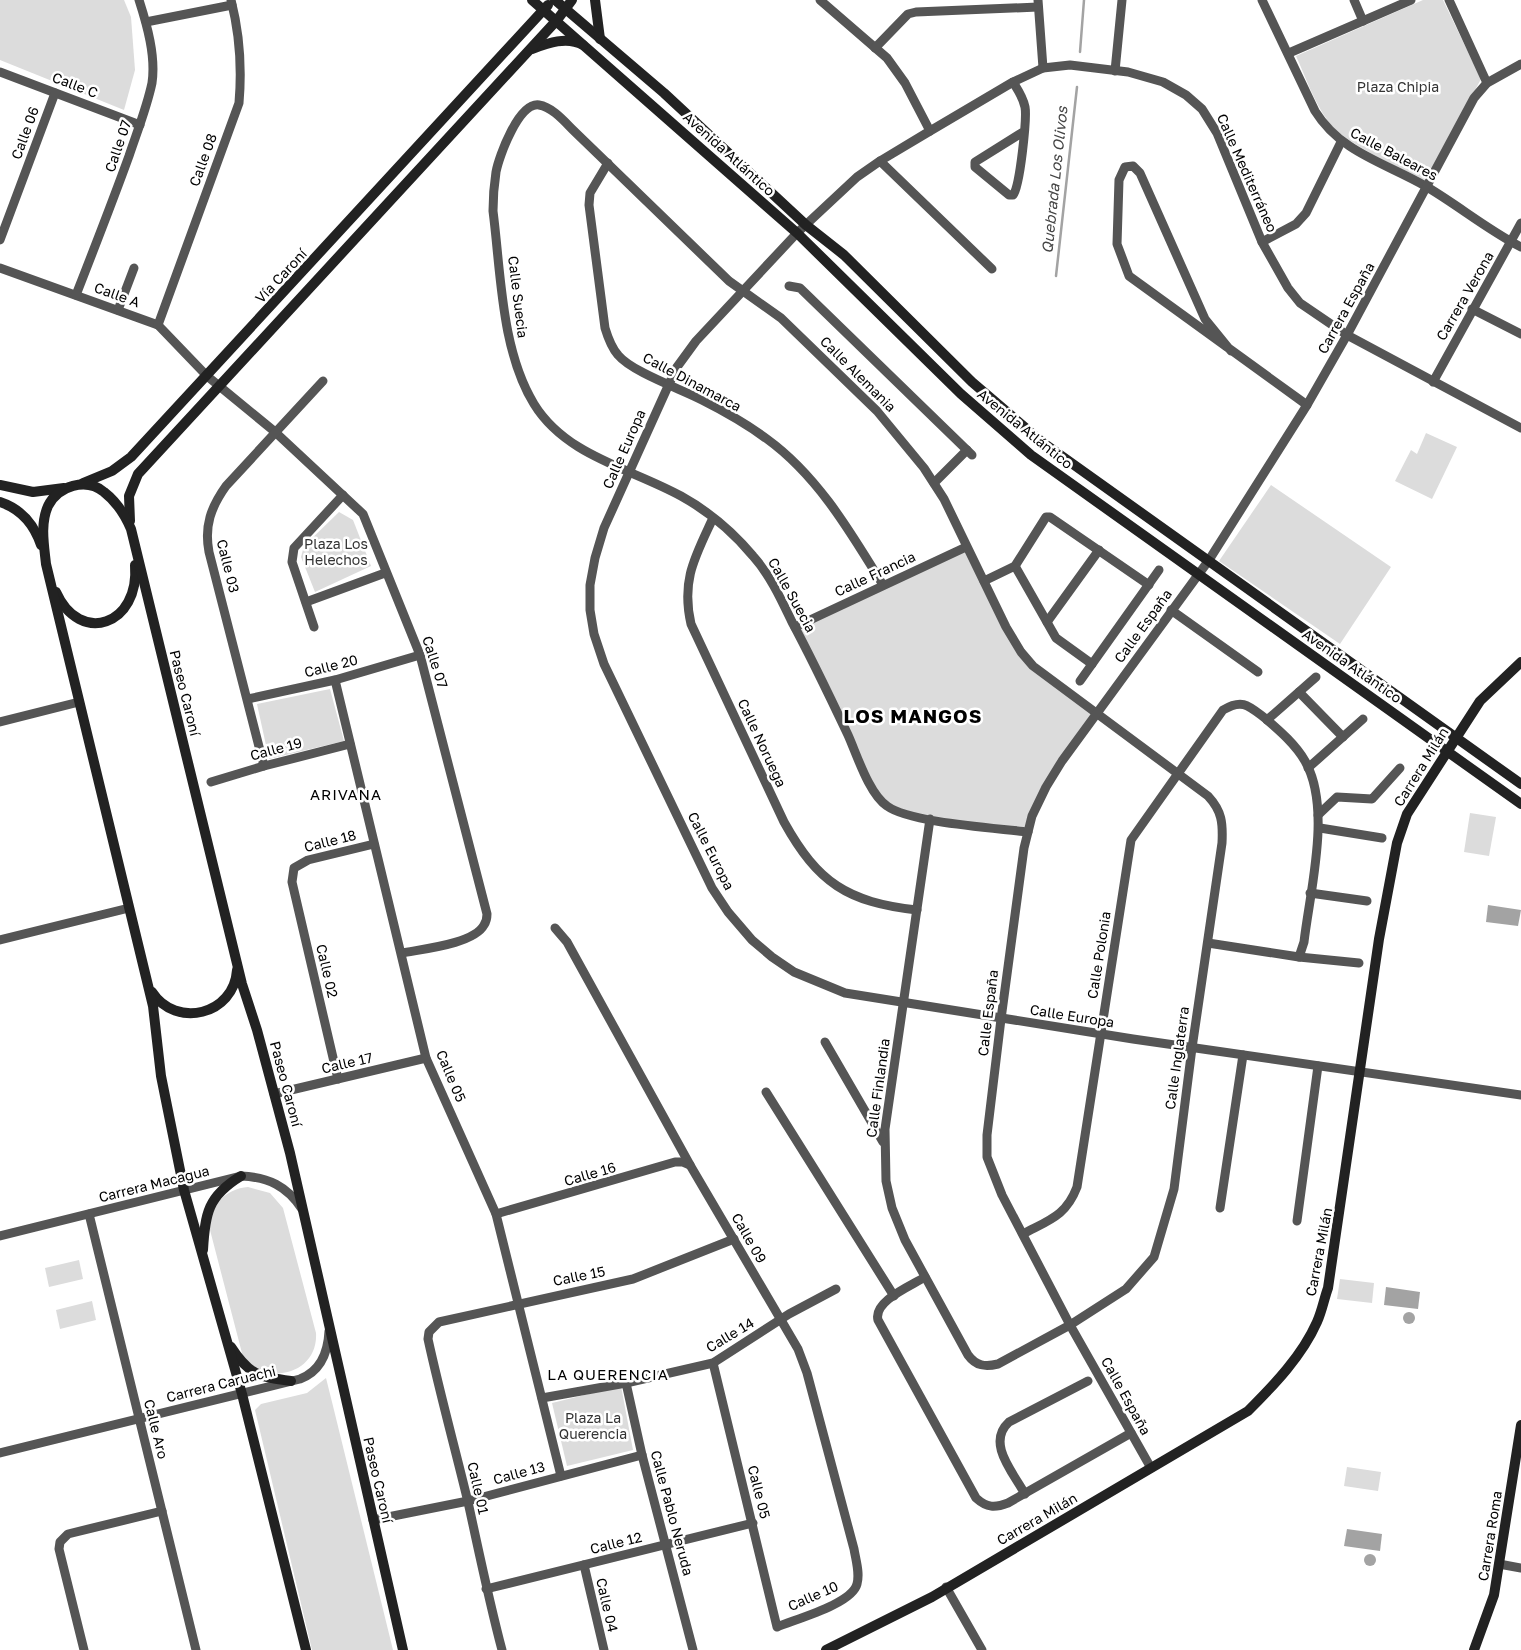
<svg xmlns="http://www.w3.org/2000/svg" width="1521" height="1650" font-family="'Golos Text',sans-serif">
  <style>
    .green { fill: #dcdcdc }
    .water { fill: #a3a3a3 }
    .lines { fill: none; stroke-linecap: round; stroke-linejoin: round }
    .stream { stroke: #a3a3a3; stroke-width: 2.5 }
    .street { stroke: #555; stroke-width: 9 }
    .secondary { stroke: #222; stroke-width: 10 }
    .labels { text-anchor: middle; stroke-width: 5; stroke-linejoin: round; paint-order: stroke }
    .street-label { font-size: 14px; fill: #000; stroke: #fff }
    .park-label { font-size: 14px; fill: #333; stroke: #fff }
    .water-label { font-size: 15px; font-style: italic; fill: #444; stroke: #fff }
    .neighbourhood-label { font-size: 15px; letter-spacing: 1px; fill: #000; stroke: #fff }
    .district-label { font-size: 19px; font-weight: bold; letter-spacing: 1px; fill: #000; stroke: #fff }
  </style>
  <rect width="100%" height="100%" fill="#fff"/>
  <g class="green">
    <path d="M0,0H124L131,17L135,70L124,110L0,60Z"/>
    <path d="M1423,0H1443L1481,79L1426,181C1400,167 1344,144 1328,121C1314,102 1306,78 1296,56Z"/>
    <path d="M1426,433L1457,447L1432,499L1395,481L1411,450L1417,454Z"/>
    <path d="M1271,485L1391,567L1340,644L1219,561Z"/>
    <path d="M339,512L353,520L371,566L315,592L301,557L304,546Z"/>
    <path d="M966,547L1021,652L1098,712L1062,761L1028,832L899,812L877,795L795,627Z"/>
    <path d="M330,689L344,741L269,759L257,704Z"/>
    <path d="M1470,813L1496,817L1489,856L1464,852Z"/>
    <path d="M248,1187L270,1193L283,1208L316,1333C318,1366 285,1381 258,1370C252,1368 247,1361 243,1357L210,1230C209,1206 225,1189 248,1187Z"/>
    <path d="M79,1260L83,1279L49,1287L45,1268Z"/>
    <path d="M1340,1279L1374,1283L1372,1303L1337,1299Z"/>
    <path d="M92,1301L96,1320L60,1329L56,1310Z"/>
    <path d="M326,1378L332,1402L393,1650H312L255,1410L261,1404L307,1393Z"/>
    <path d="M621,1386L633,1450L567,1466L552,1403Z"/>
    <path d="M1347,1467L1381,1472L1378,1491L1344,1486Z"/>
  </g>
  <g class="water">
    <path d="M1488,905L1521,910L1518,926L1486,922Z"/>
    <path d="M1386,1287L1420,1292L1418,1309L1384,1305Z"/>
    <circle cx="1409" cy="1318" r="6"/>
    <path d="M1347,1529L1382,1534L1380,1551L1344,1546Z"/>
    <circle cx="1370" cy="1560" r="6"/>
  </g>
  <g class="lines">
    <g class="stream">
      <path d="M1080,52L1084,0"/>
      <path d="M1056,276L1077,87"/>
    </g>
    <g class="street">
      <path d="M820,0L887,58L905,83L930,131"/>
      <path d="M1038,0L1043,68"/>
      <path d="M1262,0L1315,111C1341,153 1386,163 1427,187C1459,206 1488,230 1521,247"/>
      <path d="M1354,0L1363,21"/>
      <path d="M1449,0L1487,83"/>
      <path d="M146,22L232,5"/>
      <path d="M875,48L908,14L916,12L1038,7"/>
      <path d="M1289,53L1411,0"/>
      <path d="M1115,71L1122,0"/>
      <path d="M0,72L140,125"/>
      <path d="M1013,82C1018,90 1023,97 1025,107C1027,118 1020,187 1013,195H1009L975,167V162L1023,132"/>
      <path d="M880,161L992,269"/>
      <path d="M608,163L590,193L589,205L605,328C608,338 611,347 618,355C632,372 681,389 702,400C724,411 748,425 767,439C818,476 851,533 883,585"/>
      <path d="M0,240L55,93"/>
      <path d="M1262,242L1296,224L1306,213L1341,142"/>
      <path d="M0,268L158,325L207,376L274,431L363,514L420,655L487,914C487,917 486,922 484,925C474,944 422,949 402,953"/>
      <path d="M789,286L800,288L972,455"/>
      <path d="M76,295C94,249 112,203 129,156C137,132 147,107 152,83C156,56 147,25 139,0"/>
      <path d="M1472,309L1521,334"/>
      <path d="M118,310L134,268"/>
      <path d="M158,325L239,103C242,68 240,35 231,0"/>
      <path d="M1231,351L1205,319L1140,173L1133,166L1125,167L1119,180L1117,244L1129,276L1307,405"/>
      <path d="M1433,382L1521,223"/>
      <path d="M1521,428L1347,335L1300,303L1288,288L1262,242L1217,133L1202,109L1186,95L1163,82L1128,72L1070,65L1043,68L1013,82L930,131L880,161L857,177L797,233L696,341L677,367L669,384L604,528L595,558L590,585V610L594,634L604,664L712,888L728,912L752,940L772,957L794,972L845,993L1133,1039L1521,1095"/>
      <path d="M934,483L967,450"/>
      <path d="M713,518C695,557 681,580 691,624L784,822C818,883 847,902 917,910"/>
      <path d="M1015,566L1056,638L1092,664"/>
      <path d="M984,581L1015,566L1046,517H1050L1149,585"/>
      <path d="M306,602L385,573"/>
      <path d="M1171,610L1258,672"/>
      <path d="M1047,622L1099,550"/>
      <path d="M314,627L292,562L294,548L343,495"/>
      <path d="M795,627L966,547"/>
      <path d="M335,680L426,1058L496,1214L561,1476"/>
      <path d="M1080,681L1159,570"/>
      <path d="M1299,692L1343,737"/>
      <path d="M248,699L335,680L420,655"/>
      <path d="M1267,720L1316,677"/>
      <path d="M0,722L79,702"/>
      <path d="M264,766L209,552C204,526 211,507 226,486L323,381"/>
      <path d="M1308,768L1363,719"/>
      <path d="M211,782L264,766L350,744"/>
      <path d="M1318,815L1337,797L1372,799L1400,768"/>
      <path d="M930,819L885,1129L886,1181L892,1208L905,1240L968,1355C976,1366 985,1367 998,1364L1070,1325L1126,1289L1154,1257L1174,1189L1192,1048L1222,843C1223,823 1222,811 1208,796L1033,666L1021,652L1006,627L944,499L924,468L877,411L781,318L729,281L573,130C564,121 552,107 539,105C519,102 499,156 496,172C494,185 493,198 493,211C501,273 501,350 534,404C566,456 630,468 681,496C708,511 733,532 753,556C770,575 781,599 792,622C812,659 830,697 848,735C857,755 869,794 887,806C910,823 997,828 1028,832"/>
      <path d="M1320,828L1382,838"/>
      <path d="M1310,893L1367,901"/>
      <path d="M555,928L567,942L690,1165L798,1349L807,1373L854,1549C856,1561 860,1573 857,1584C852,1604 796,1619 777,1627L713,1363"/>
      <path d="M0,940L129,908"/>
      <path d="M1299,957L1359,963"/>
      <path d="M825,1042L883,1142"/>
      <path d="M338,1079L292,882L294,868L308,860L374,844"/>
      <path d="M766,1092L894,1296"/>
      <path d="M274,1094L426,1058"/>
      <path d="M1220,1208L1243,1055"/>
      <path d="M89,1214L196,1650"/>
      <path d="M496,1214L675,1162H683L690,1165"/>
      <path d="M1297,1221L1318,1066"/>
      <path d="M1023,1234C1049,1220 1066,1216 1077,1187L1131,840L1223,710C1243,698 1249,706 1266,719C1280,731 1296,745 1305,761C1332,808 1310,890 1304,942L1299,957L1208,943"/>
      <path d="M0,1236L241,1176C268,1177 287,1186 302,1209"/>
      <path d="M925,1277C911,1286 873,1301 878,1320L976,1498C987,1508 995,1508 1008,1503L1131,1433"/>
      <path d="M626,1383L642,1455L693,1650"/>
      <path d="M542,1398L626,1383L713,1363L789,1314L836,1289"/>
      <path d="M0,1453L300,1379C321,1371 328,1353 329,1331"/>
      <path d="M1151,1468L1070,1325L1002,1195L987,1157V1135L1001,1019L1024,848L1032,816L1046,787L1062,761L1209,560L1307,405L1347,335L1474,98L1487,83L1521,64"/>
      <path d="M1025,1494C1013,1472 986,1443 1009,1422L1088,1381"/>
      <path d="M373,1520L468,1501L642,1455"/>
      <path d="M1499,1564L1521,1568"/>
      <path d="M584,1565L604,1650"/>
      <path d="M946,1587L982,1650"/>
      <path d="M486,1589L753,1523"/>
      <path d="M84,1650L59,1549L60,1542L68,1534L162,1511"/>
      <path d="M502,1650C489,1601 479,1552 468,1502C455,1448 440,1394 428,1339L429,1332L439,1322L633,1279L734,1239"/>
    </g>
    <g class="secondary">
      <path d="M532,0L797,233L961,394L1031,455L1521,804"/>
      <path d="M555,0L664,93L806,225L844,255L972,382L1042,442L1521,784"/>
      <path d="M595,0L600,39"/>
      <path d="M532,49C548,43 567,36 583,45"/>
      <path d="M83,483L112,471L131,457L548,5"/>
      <path d="M0,485L33,492L64,488"/>
      <path d="M0,502C21,509 34,524 41,545"/>
      <path d="M130,521L129,496L138,474L557,20L572,0"/>
      <path d="M56,592C80,646 140,625 135,565"/>
      <path d="M152,992C176,1029 234,1015 237,970"/>
      <path d="M203,1250C205,1213 208,1196 241,1176"/>
      <path d="M231,1347C249,1375 259,1377 291,1381"/>
      <path d="M306,1650L242,1394L184,1190L161,1076L153,1006L46,564C44,545 40,524 48,506C58,486 86,477 104,492C117,502 125,515 131,529L242,984L257,1030L290,1153L403,1650"/>
      <path d="M826,1650L932,1597L1248,1411C1274,1385 1302,1356 1317,1322C1322,1311 1324,1299 1328,1288L1379,939L1397,843L1407,814L1480,701L1521,662"/>
      <path d="M1474,1650L1494,1595L1521,1425"/>
    </g>
  </g>
  <g class="labels">
    <g class="street-label">
      <text transform="translate(75 85) rotate(21)" y="5">Calle C</text>
      <text transform="translate(25 133) rotate(-70)" y="5">Calle 06</text>
      <text transform="translate(118 146) rotate(-71)" y="5">Calle 07</text>
      <text transform="translate(729 154) rotate(42)" y="5">Avenida Atlántico</text>
      <text transform="translate(1394 154) rotate(28)" y="5">Calle Baleares</text>
      <text transform="translate(203 160) rotate(-70)" y="5">Calle 08</text>
      <text transform="translate(1247 173) rotate(66)" y="5">Calle Mediterráneo</text>
      <text transform="translate(281 276) rotate(-47)" y="5">Vía Caroní</text>
      <text transform="translate(117 295) rotate(20)" y="5">Calle A</text>
      <text transform="translate(1465 296) rotate(-60)" y="5">Carrera Verona</text>
      <text transform="translate(518 297) rotate(83)" y="5">Calle Suecia</text>
      <text transform="translate(1346 308) rotate(-61)" y="5">Carrera España</text>
      <text transform="translate(858 374) rotate(45)" y="5">Calle Alemania</text>
      <text transform="translate(692 382) rotate(28)" y="5">Calle Dinamarca</text>
      <text transform="translate(1025 429) rotate(39)" y="5">Avenida Atlántico</text>
      <text transform="translate(624 449) rotate(-66)" y="5">Calle Europa</text>
      <text transform="translate(228 566) rotate(76)" y="5">Calle 03</text>
      <text transform="translate(875 574) rotate(-25)" y="5">Calle Francia</text>
      <text transform="translate(792 595) rotate(61)" y="5">Calle Suecia</text>
      <text transform="translate(1143 626) rotate(-54)" y="5">Calle España</text>
      <text transform="translate(435 662) rotate(72)" y="5">Calle 07</text>
      <text transform="translate(331 666) rotate(-14)" y="5">Calle 20</text>
      <text transform="translate(1352 666) rotate(35)" y="5">Avenida Atlántico</text>
      <text transform="translate(185 693) rotate(76)" y="5">Paseo Caroní</text>
      <text transform="translate(762 743) rotate(65)" y="5">Calle Noruega</text>
      <text transform="translate(276 749) rotate(-15)" y="5">Calle 19</text>
      <text transform="translate(1421 767) rotate(-58)" y="5">Carrera Milán</text>
      <text transform="translate(330 841) rotate(-14)" y="5">Calle 18</text>
      <text transform="translate(711 851) rotate(63)" y="5">Calle Europa</text>
      <text transform="translate(1099 955) rotate(-81)" y="5">Calle Polonia</text>
      <text transform="translate(327 971) rotate(77)" y="5">Calle 02</text>
      <text transform="translate(988 1013) rotate(-83)" y="5">Calle España</text>
      <text transform="translate(1072 1016) rotate(9)" y="5">Calle Europa</text>
      <text transform="translate(1177 1058) rotate(-82)" y="5">Calle Inglaterra</text>
      <text transform="translate(347 1063) rotate(-13)" y="5">Calle 17</text>
      <text transform="translate(451 1076) rotate(67)" y="5">Calle 05</text>
      <text transform="translate(286 1084) rotate(75)" y="5">Paseo Caroní</text>
      <text transform="translate(878 1088) rotate(-82)" y="5">Calle Finlandia</text>
      <text transform="translate(590 1174) rotate(-16)" y="5">Calle 16</text>
      <text transform="translate(154 1184) rotate(-14)" y="5">Carrera Macagua</text>
      <text transform="translate(749 1238) rotate(60)" y="5">Calle 09</text>
      <text transform="translate(1319 1252) rotate(-79)" y="5">Carrera Milán</text>
      <text transform="translate(579 1276) rotate(-11)" y="5">Calle 15</text>
      <text transform="translate(730 1335) rotate(-31)" y="5">Calle 14</text>
      <text transform="translate(221 1384) rotate(-14)" y="5">Carrera Caruachi</text>
      <text transform="translate(1126 1396) rotate(61)" y="5">Calle España</text>
      <text transform="translate(156 1429) rotate(76)" y="5">Calle Aro</text>
      <text transform="translate(519 1473) rotate(-15)" y="5">Calle 13</text>
      <text transform="translate(378 1480) rotate(77)" y="5">Paseo Caroní</text>
      <text transform="translate(478 1488) rotate(77)" y="5">Calle 01</text>
      <text transform="translate(759 1492) rotate(76)" y="5">Calle 05</text>
      <text transform="translate(672 1513) rotate(75)" y="5">Calle Pablo Neruda</text>
      <text transform="translate(1037 1519) rotate(-30)" y="5">Carrera Milán</text>
      <text transform="translate(1490 1536) rotate(-81)" y="5">Carrera Roma</text>
      <text transform="translate(616 1543) rotate(-14)" y="5">Calle 12</text>
      <text transform="translate(813 1596) rotate(-24)" y="5">Calle 10</text>
      <text transform="translate(607 1605) rotate(77)" y="5">Calle 04</text>
    </g>
    <g class="park-label">
      <text x="1398" y="92">Plaza Chipia</text>
      <text x="336" y="549">Plaza Los<tspan x="336" dy="16">Helechos</tspan></text>
      <text x="593" y="1423">Plaza La<tspan x="593" dy="16">Querencia</tspan></text>
    </g>
    <g class="water-label">
      <text transform="translate(1055 180) rotate(-84)" y="5">Quebrada Los Olivos</text>
    </g>
    <g class="neighbourhood-label">
      <text x="346" y="800">ARIVANA</text>
      <text x="608" y="1380">LA QUERENCIA</text>
    </g>
    <g class="district-label">
      <text x="913" y="723">LOS MANGOS</text>
    </g>
  </g>
</svg>
